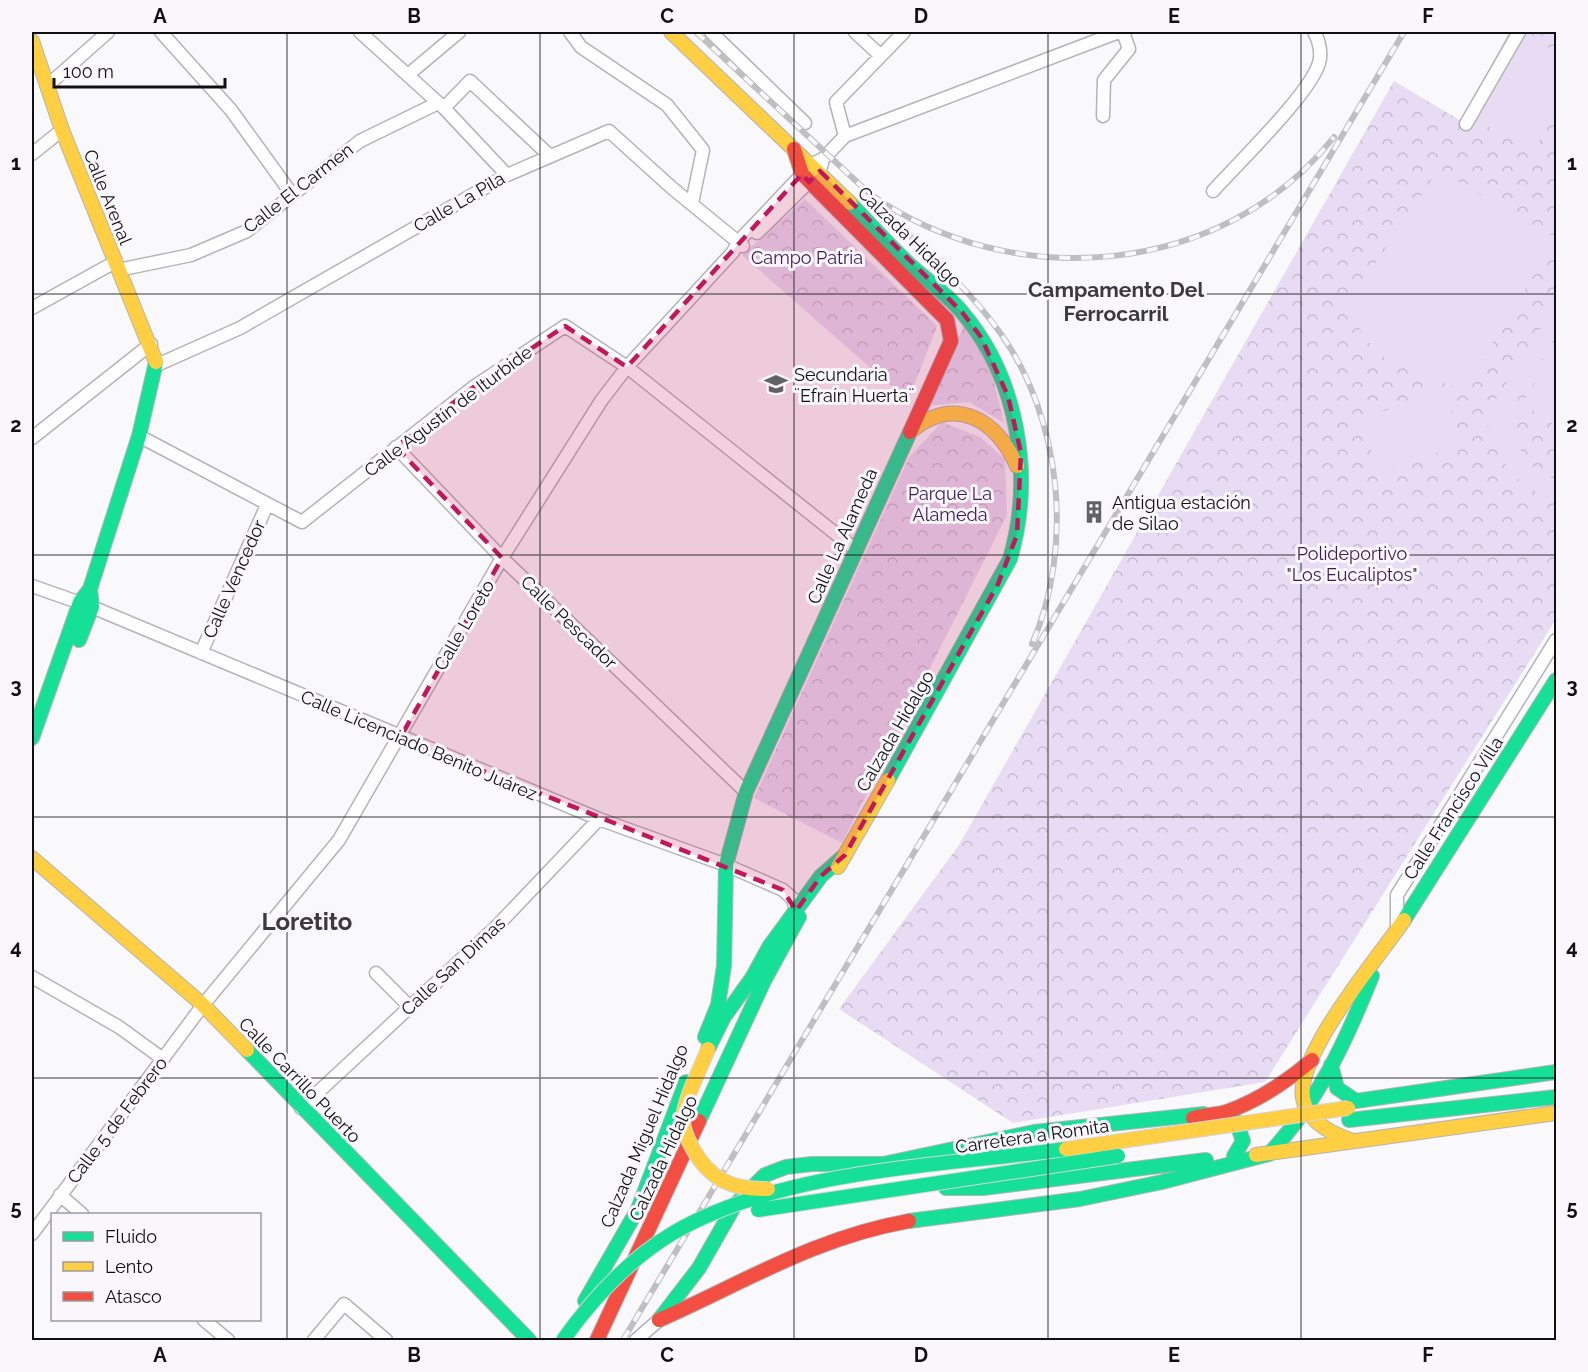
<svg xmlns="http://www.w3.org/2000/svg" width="1588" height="1372" font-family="Raleway,sans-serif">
	<defs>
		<pattern id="park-crowns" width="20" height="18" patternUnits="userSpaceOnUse" patternTransform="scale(1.5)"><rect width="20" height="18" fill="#e7dcf4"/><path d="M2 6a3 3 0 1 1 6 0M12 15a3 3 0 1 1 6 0" fill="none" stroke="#c5bcd0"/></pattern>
	</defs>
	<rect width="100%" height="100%" fill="#f9f8fb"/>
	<path fill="url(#park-crowns)" d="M 1509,32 L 1556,32 L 1556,619 L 1265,1082 L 1013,1123 L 839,1009 L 959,845 L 1394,81 L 1461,121 Z
		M 805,199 L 937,326 L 908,401 L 742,255 Z
		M 964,326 L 990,366 L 1004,423 L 969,402 L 925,406 Z
		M 942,422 L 980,437 L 1005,459 L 1007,515 L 842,843 L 754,798 L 909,457 Z"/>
	<path fill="#e7dcf4" d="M 1526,35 L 1556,52 L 1556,109 L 1533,152 L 1475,119 Z
		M 1438,170 L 1556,238 L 1463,391 L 1386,359 L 1366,340 L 1347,306 Z
		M 1556,303 L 1556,336 L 1518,398 L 1512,425 L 1514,436 L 1528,464 L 1556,480 L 1556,501 C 1535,495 1512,478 1502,458 C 1494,441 1499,433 1482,422 Z
		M 1556,348 L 1556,426 L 1522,404 Z
		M 1444,391 L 1463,444 L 1379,472 L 1360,419 Z"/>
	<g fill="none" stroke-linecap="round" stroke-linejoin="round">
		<g stroke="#b4b3b6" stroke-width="15">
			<path id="street" d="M 161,32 L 231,110 L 291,193
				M 360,32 L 444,108 L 507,175
				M 570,32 L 581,47 L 667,105 L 703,150 L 692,203
				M 711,32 L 805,123
				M 855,32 L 881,56
				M 409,74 L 459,32
				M 47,86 L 108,32
				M 444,108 L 470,81 L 550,156
				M 1103,116 L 1104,80 L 1129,49 L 1123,32
				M 1466,124 L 1519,32
				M 845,136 L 836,102 L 904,32
				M 32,154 L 62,130
				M 1213,191 C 1238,163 1310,94 1319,63 C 1322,53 1319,40 1314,32
				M 757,233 L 820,171 L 823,159 L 845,136 L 1119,32
				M 118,270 L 191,255 L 247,231 L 360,141 L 438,103
				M 32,308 L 115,262
				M 157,365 L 240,328 L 507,175 L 609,131 L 672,188 L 743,246
				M 139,436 L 302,522 L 475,386 L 565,326 L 627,367 L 856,550
				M 32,438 L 151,344
				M 396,447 L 502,558 L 746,792
				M 32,586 L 92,607 L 599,819 L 726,865 L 783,890 L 793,899 L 796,911
				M 201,653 L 267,505
				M 1397,929 L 1397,895 L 1556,640
				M 376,973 L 410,1007
				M 32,977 L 119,1027 L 163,1059
				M 301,1108 L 495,928 L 599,819
				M 60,1195 L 82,1214
				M 32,1234 L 203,1005 L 339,840 L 502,558 L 601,401 L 627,367 L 733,252 L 738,242 L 812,164 L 823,159
				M 204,1320 L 228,1340
				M 314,1340 L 344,1304 L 386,1340
				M 636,1340 L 659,1320"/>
		</g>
		<g stroke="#b4b3b6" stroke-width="16">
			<path id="fast" d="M 850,203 C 869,223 888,244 908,263 C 925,279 947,294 962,312 C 1019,379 1034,477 1010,559 L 888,780
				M 79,640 L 92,607 L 90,589
				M 32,738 L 80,602 L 90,589 L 139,436 L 156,362
				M 1404,920 L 1556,680
				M 705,1037 L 718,1005 L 724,966 L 726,865 L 746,792 L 910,432
				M 708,1049 L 724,1017 L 752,978 L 769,947 L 821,876 L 845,855
				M 247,1050 L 529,1340
				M 1331,1065 L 1337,1088 L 1356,1101 L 1556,1072
				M 1227,1114 L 1236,1121 L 1243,1141 L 1234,1156
				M 1349,1120 L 1556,1097
				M 699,1121 L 764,981 L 799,917
				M 1269,1154 C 1318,1102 1346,1041 1372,976
				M 946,1188 L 983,1188 L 1206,1160
				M 909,1221 L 1080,1199 L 1162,1182 L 1269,1154
				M 585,1301 L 638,1209 L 686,1082
				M 659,1320 L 699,1268 L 735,1205 L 765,1175 L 786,1167 L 812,1164 L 883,1164 L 1034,1132 L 1204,1114"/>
		</g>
		<g stroke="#b4b3b6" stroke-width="16">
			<path id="slow" d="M 671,32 L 850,203
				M 32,41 L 62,130 L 156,362
				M 911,431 C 955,395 996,419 1017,466
				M 32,858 L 203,1005 L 247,1050
				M 838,867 L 888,780
				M 1353,1141 C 1332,1134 1307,1122 1303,1098 C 1295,1055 1379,957 1404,920
				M 1256,1155 L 1556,1113"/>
		</g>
		<g stroke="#b4b3b6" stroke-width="16">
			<path id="jam" d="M 794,149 L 802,174 L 947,320 L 951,341 L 910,432
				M 1193,1118 C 1204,1115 1215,1115 1226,1112 C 1259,1101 1286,1082 1312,1060
				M 659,1320 C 745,1282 814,1238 909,1221
				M 597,1340 L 699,1121"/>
		</g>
		<use href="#street" stroke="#fefefe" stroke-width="12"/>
		<use href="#fast" stroke="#16e098" stroke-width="14"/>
		<use href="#slow" stroke="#ffcf43" stroke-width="14"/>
		<use href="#jam" stroke="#f24e42" stroke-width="14"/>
		<g stroke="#bfbfc0" stroke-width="6">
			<path id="rail" d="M 696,32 L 870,194 C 1012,294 1223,278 1334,137
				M 881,209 C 923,249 968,287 1001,334 C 1062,420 1074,548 1032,644
				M 623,1340 L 1404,32"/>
		</g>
		<use href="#rail" stroke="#f9f7fc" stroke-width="4" stroke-dasharray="11" stroke-linecap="butt"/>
		<g stroke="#d6d6d7" stroke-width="16" stroke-linecap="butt">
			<path id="fast-bridge" d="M 758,1210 L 1118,1156
				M 563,1340 C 593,1298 628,1260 673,1233 C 783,1169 942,1166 1066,1149"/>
		</g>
		<g stroke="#d6d6d7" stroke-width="16" stroke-linecap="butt">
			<path id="slow-bridge" d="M 708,1049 C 700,1071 686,1094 683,1118 C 682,1129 688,1140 693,1149 C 710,1180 733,1190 768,1189
				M 1066,1149 L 1348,1108"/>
		</g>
		<use href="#fast-bridge" stroke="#16e098" stroke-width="14"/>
		<use href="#slow-bridge" stroke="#ffcf43" stroke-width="14"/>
	</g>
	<path fill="#c2185b" fill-opacity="0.2" stroke="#c2185b" stroke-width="4.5" stroke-dasharray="12 8" stroke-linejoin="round" d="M 820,171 L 962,312 L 981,337 L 1008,396 L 1021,453 L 1017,535 L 998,584 L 845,855 L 821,876 L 796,911 L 783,890 L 400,738 L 502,558 L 396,447 L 475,386 L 565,326 L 627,367 L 802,174 L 809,182 Z"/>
	<path fill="none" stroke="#111011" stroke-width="1.5" stroke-opacity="0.55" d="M 287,32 L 287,1340M 540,32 L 540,1340M 794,32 L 794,1340M 1048,32 L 1048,1340M 1301,32 L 1301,1340M 32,294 L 1556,294M 32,555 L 1556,555M 32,817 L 1556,817M 32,1078 L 1556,1078"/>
	<defs>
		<g id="school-bare" transform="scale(1.8)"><path d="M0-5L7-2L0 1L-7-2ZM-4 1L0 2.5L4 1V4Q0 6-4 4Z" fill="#626163" stroke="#f9f7fc" stroke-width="2.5" paint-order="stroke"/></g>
		<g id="building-bare" transform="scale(1.8)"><path d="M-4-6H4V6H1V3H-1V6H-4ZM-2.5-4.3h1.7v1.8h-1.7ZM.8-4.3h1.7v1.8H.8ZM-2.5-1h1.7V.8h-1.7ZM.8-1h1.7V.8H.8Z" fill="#626163" stroke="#f9f7fc" stroke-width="2.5" paint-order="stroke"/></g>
	</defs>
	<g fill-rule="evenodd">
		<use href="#school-bare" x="776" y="384"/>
		<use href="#building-bare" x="1094" y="512"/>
	</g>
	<g text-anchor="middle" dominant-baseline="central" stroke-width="6" stroke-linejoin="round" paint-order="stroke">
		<g font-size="18" fill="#111011" stroke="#f9f7fc">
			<text transform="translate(298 188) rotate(-38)">Calle El Carmen</text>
			<text transform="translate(108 197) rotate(68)">Calle Arenal</text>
			<text transform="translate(459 202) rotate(-30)">Calle La Pila</text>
			<text transform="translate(910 237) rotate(44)">Calzada Hidalgo</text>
			<text transform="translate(448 411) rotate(-37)">Calle Agustín de Iturbide</text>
			<text transform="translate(842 536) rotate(-66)">Calle La Alameda</text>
			<text transform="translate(234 579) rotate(-66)">Calle Vencedor</text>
			<text transform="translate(569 622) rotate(44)">Calle Pescador</text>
			<text transform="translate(464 625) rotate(-60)">Calle Loreto</text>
			<text transform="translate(895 731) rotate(-60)">Calzada Hidalgo</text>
			<text transform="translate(419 745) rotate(23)">Calle Licenciado Benito Juárez</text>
			<text transform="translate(1453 808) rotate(-57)">Calle Francisco Villa</text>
			<text transform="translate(453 966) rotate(-43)">Calle San Dimas</text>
			<text transform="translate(300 1080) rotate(46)">Calle Carrillo Puerto</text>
			<text transform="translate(117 1120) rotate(-53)">Calle 5 de Febrero</text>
			<text transform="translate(644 1136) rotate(-67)">Calzada Miguel Hidalgo</text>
			<text transform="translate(1032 1136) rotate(-8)">Carretera a Romita</text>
			<text transform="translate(663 1158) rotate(-65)">Calzada Hidalgo</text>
		</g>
		<g font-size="18" fill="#3b1957" stroke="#f9f7fc">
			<text x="807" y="257">Campo Patria</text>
			<text x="950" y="493">Parque La<tspan x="950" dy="21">Alameda</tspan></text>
			<text x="1352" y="553">Polideportivo<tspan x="1352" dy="21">"Los Eucaliptos"</tspan></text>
		</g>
		<g font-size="18" fill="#111011" stroke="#f9f7fc" text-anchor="start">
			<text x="794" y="374">Secundaria<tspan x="794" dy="21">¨Efraín Huerta¨</tspan></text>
			<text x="1112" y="502">Antigua estación<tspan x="1112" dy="21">de Silao</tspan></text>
		</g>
		<g font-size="21" font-weight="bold" fill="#3a393c" stroke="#f9f7fc">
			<text x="1116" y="289">Campamento Del<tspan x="1116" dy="24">Ferrocarril</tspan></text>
		</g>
		<g font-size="24" font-weight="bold" fill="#3a393c" stroke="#f9f7fc">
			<text x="307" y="921">Loretito</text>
		</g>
	</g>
	<rect width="1588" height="1372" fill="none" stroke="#f9f7fc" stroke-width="66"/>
	<rect x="51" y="1213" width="210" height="108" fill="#f9f7fc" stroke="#9c9b9e" stroke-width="1.5"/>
	<rect x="63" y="1232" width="30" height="9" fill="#16e098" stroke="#9c9b9e" stroke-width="1.5"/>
	<text x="105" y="1243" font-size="18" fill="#111011">Fluido</text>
	<rect x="63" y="1262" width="30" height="9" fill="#ffcf43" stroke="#9c9b9e" stroke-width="1.5"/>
	<text x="105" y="1273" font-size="18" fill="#111011">Lento</text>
	<rect x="63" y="1292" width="30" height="9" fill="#f24e42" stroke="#9c9b9e" stroke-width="1.5"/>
	<text x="105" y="1303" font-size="18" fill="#111011">Atasco</text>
	<path d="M54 78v9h171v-9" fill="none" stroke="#111011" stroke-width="3"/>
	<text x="63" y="78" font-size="18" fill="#111011" stroke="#f9f7fc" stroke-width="4.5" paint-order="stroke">100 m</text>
	<rect x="33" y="33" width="1522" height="1306" fill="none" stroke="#111011" stroke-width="2"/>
	<g font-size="20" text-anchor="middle" font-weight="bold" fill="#111011">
		<text x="160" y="23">A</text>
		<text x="414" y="23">B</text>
		<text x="667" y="23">C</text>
		<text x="921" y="23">D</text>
		<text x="1174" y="23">E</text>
		<text x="1428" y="23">F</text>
		<text x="16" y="170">1</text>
		<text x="1572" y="170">1</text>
		<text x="16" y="432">2</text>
		<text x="1572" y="432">2</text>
		<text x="16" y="693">3</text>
		<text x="1572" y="693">3</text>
		<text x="16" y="954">4</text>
		<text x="1572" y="954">4</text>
		<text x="16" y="1215">5</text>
		<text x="1572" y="1215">5</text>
		<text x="160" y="1362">A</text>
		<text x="414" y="1362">B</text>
		<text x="667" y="1362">C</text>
		<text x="921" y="1362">D</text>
		<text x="1174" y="1362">E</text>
		<text x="1428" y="1362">F</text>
	</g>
</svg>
